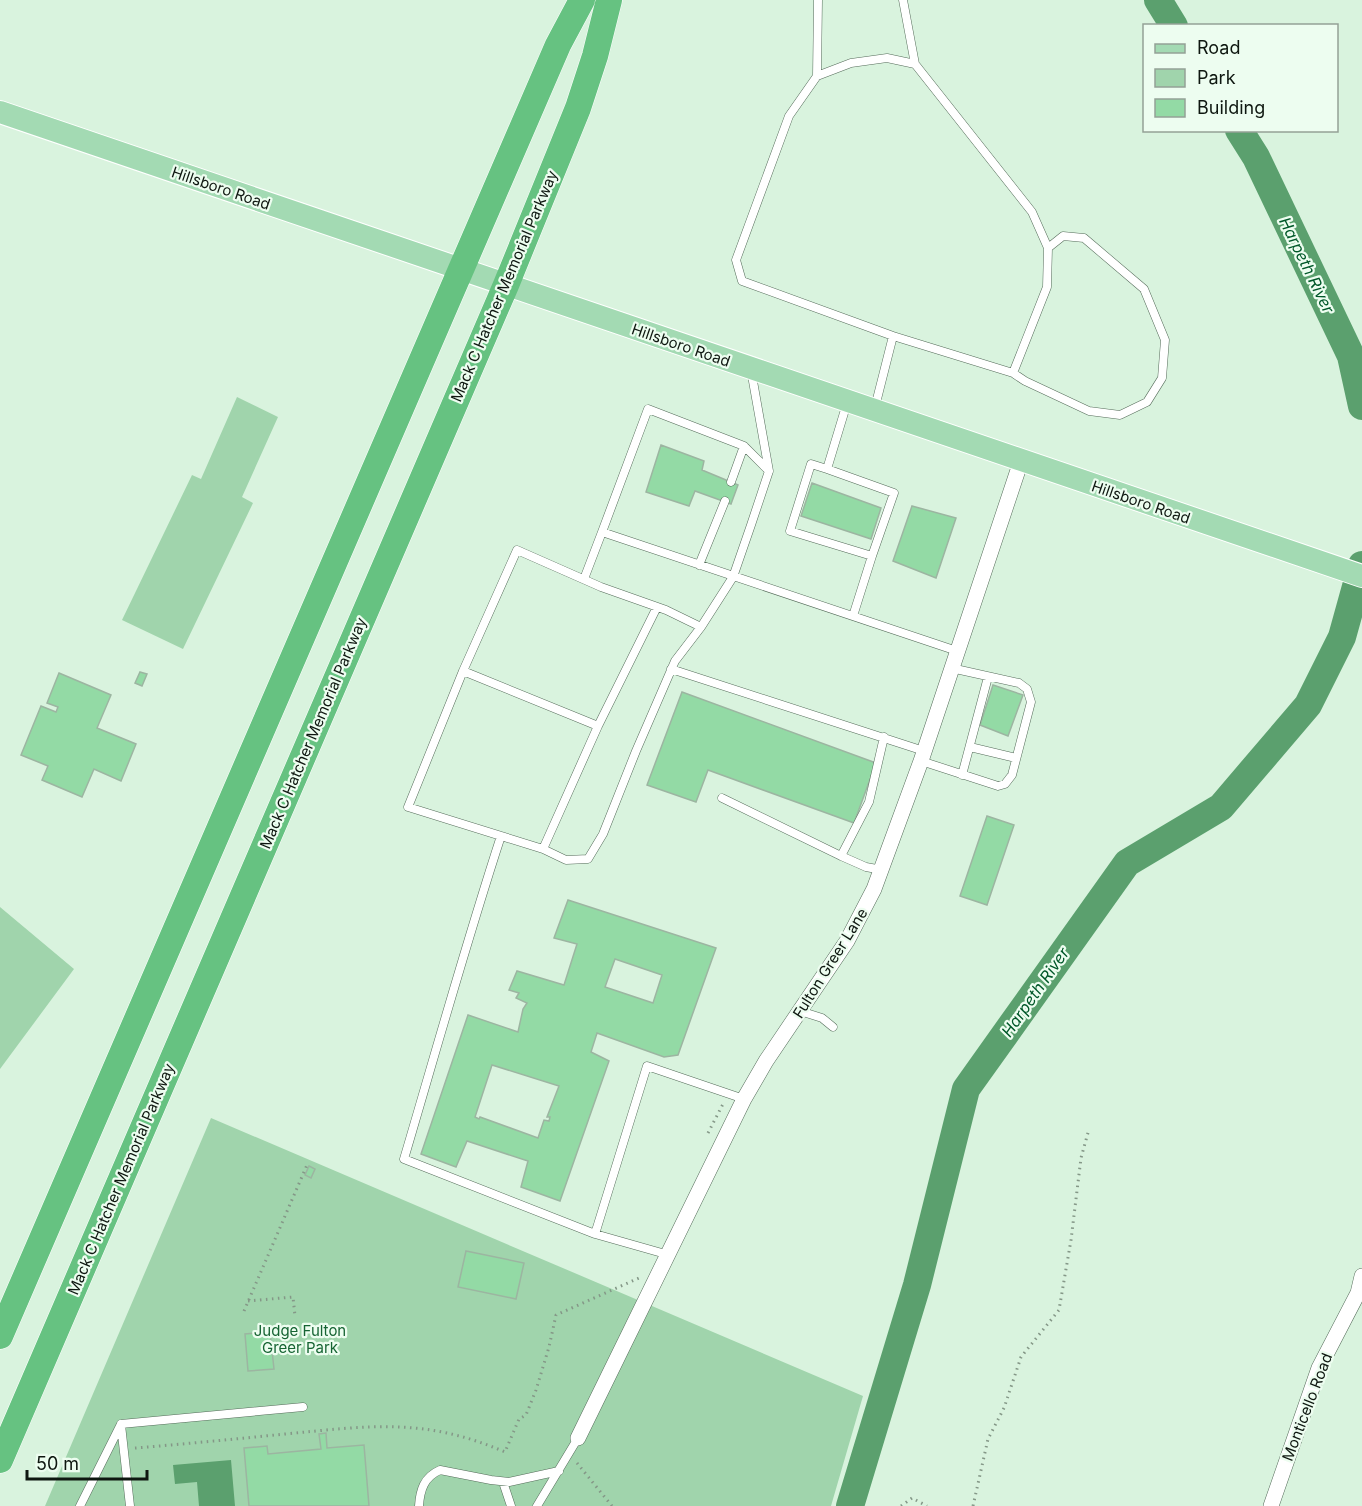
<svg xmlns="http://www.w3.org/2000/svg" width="1362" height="1506" font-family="Inter,sans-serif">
	<rect width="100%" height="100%" fill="#d9f3de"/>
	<path fill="#a0d4ac" d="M 237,397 L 278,417 L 242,497 L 253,503 L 183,649 L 122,620 L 192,475 L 201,479 Z
		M 0,907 L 74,969 L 0,1069 Z
		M 211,1118 L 863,1396 L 831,1506 L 45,1506 Z"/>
	<path fill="#5ba06e" d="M 231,1460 L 235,1506 L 199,1506 L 197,1482 L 175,1484 L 173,1465 Z"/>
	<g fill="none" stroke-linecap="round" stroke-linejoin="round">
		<path stroke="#5ba06e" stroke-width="28" d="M 1158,0 L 1174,26
			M 1239,130 L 1256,157 L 1351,356 L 1362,406
			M 850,1506 L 917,1285 L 966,1089 L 1127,863 L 1221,807 L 1308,705 L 1342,637 L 1362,565"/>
	</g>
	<path fill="#93daa5" stroke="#9cb5a1" stroke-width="1.5" fill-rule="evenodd" d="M 661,445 L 704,461 L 702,470 L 738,485 L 731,504 L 695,491 L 689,506 L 646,492 Z
		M 812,483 L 881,508 L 871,539 L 801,516 Z
		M 912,506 L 956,518 L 936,578 L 893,561 Z
		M 140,672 L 147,674 L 142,686 L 135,683 Z
		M 59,673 L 111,695 L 97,728 L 136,744 L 121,781 L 94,769 L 82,797 L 42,780 L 48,766 L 21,755 L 41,706 L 56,712 L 58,707 L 47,703 Z
		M 993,685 L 1023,695 L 1008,736 L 980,725 Z
		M 682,692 L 876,763 L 854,823 L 708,770 L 696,802 L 647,785 Z
		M 987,816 L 1014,825 L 987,905 L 960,896 Z
		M 568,900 L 716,948 L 678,1055 L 664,1057 L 597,1033 L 591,1052 L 609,1061 L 560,1201 L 521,1187 L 528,1161 L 467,1141 L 456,1167 L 421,1154 L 468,1015 L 518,1032 L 523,1009 L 527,1003 L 516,998 L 519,993 L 509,990 L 517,971 L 564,985 L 577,944 L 554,938 ZM 615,959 L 662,975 L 653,1003 L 605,987 ZM 492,1065 L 559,1086 L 547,1117 L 550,1117 L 549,1121 L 544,1120 L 538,1138 L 480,1117 L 479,1119 L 475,1117 Z
		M 309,1166 L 315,1169 L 311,1178 L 305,1175 Z
		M 466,1251 L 524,1263 L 516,1299 L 458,1287 Z
		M 270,1332 L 274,1369 L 248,1371 L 245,1334 Z
		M 326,1433 L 327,1448 L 364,1445 L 369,1506 L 249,1506 L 244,1448 L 267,1446 L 268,1454 L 321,1449 L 319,1434 Z"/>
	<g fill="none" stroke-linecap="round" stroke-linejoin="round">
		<g stroke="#556c5a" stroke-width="9">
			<path id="lane" d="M 903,0 L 915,64
				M 817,76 L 818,0
				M 1013,373 L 1025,381 L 1089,411 L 1120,415 L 1147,402 L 1162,378 L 1165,340 L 1144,289 L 1084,238 L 1063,236 L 1048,248
				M 847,403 L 827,469 L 811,464 L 790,531 L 872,556 L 853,616
				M 875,407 L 893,336 L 1013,373 L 1047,287 L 1048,248 L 1032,212 L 915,64 L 887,58 L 851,63 L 817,76 L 789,116 L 736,260 L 742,281 L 893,336
				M 827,469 L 894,493 L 872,556
				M 769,471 L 744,446 L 648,409 L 602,532 L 957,651
				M 731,482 L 744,446
				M 699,565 L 725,501
				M 584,579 L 602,532
				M 701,627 L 666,610 L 601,587 L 517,550 L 463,671 L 598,726 L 543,849 L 566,860 L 588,859 L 603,834 L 636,751 L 675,661 L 701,627 L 733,577 L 751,525 L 769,471 L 751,370
				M 671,669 L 924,751
				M 463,671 L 408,807 L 543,849
				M 598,726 L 657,607
				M 970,747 L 1016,758
				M 921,761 L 998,786 L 1005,784 L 1012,775 L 1031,702 L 1027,689 L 1019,683 L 951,668
				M 962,775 L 988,677
				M 722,798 L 841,856 L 866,867 L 882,870
				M 501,836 C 466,943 436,1051 404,1159 L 595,1234 L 669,1255
				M 841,856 L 869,802 L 884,737
				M 800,1011 L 822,1018 L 833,1027
				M 595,1234 L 647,1066 L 744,1099
				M 121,1424 L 303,1407
				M 121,1425 L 130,1506
				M 503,1482 L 511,1506
				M 80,1506 L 121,1424
				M 419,1506 C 420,1490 424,1477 440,1470 L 491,1480 L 509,1482 L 559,1471
				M 537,1506 L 578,1438"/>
		</g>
		<g stroke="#556c5a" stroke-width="16">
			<path id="street" d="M 578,1438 L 744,1099 L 766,1061 L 847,941 L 874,889 L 921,761 L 1021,461
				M 1271,1506 L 1319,1368 L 1358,1293 L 1362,1276"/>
		</g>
		<g stroke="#fff" stroke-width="24">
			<path id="primary" d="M 0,112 L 1362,576"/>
		</g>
		<g stroke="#fff" stroke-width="27">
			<path id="highway" d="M 0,1336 L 558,45 L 582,0
				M 0,1460 L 506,285 L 578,108 L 595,56 L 609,0"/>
		</g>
		<path stroke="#849787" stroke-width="3" stroke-dasharray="1.5 4.5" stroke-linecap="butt" d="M 708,1133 L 723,1104
			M 248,1301 L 293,1297 L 295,1316
			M 244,1311 L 307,1165
			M 135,1448 C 185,1444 235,1439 285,1434 C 369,1426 424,1417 505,1452 L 519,1419 L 526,1415 L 536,1390 L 549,1347 L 556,1315 L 639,1278
			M 577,1463 L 612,1506
			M 901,1506 L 912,1498 L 927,1506
			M 973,1506 L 988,1439 L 1004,1408 L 1021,1357 L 1059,1310 L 1071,1240 L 1081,1158 L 1089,1129"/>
		<use href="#lane" stroke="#fff" stroke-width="8"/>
		<use href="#street" stroke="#fff" stroke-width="15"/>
		<use href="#primary" stroke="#a3dab3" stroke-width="22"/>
		<use href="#highway" stroke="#66c281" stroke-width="26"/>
	</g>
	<g text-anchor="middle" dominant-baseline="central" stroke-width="4.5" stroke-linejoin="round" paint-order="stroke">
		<g font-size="15" fill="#0e1710" stroke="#edfdf0">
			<text transform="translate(221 188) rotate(19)">Hillsboro Road</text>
			<text transform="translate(504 286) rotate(-67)">Mack C Hatcher Memorial Parkway</text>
			<text transform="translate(681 345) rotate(19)">Hillsboro Road</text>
			<text transform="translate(1141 502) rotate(19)">Hillsboro Road</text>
			<text transform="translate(313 733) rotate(-67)">Mack C Hatcher Memorial Parkway</text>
			<text transform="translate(830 963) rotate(-58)">Fulton Greer Lane</text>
			<text transform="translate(121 1179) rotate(-67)">Mack C Hatcher Memorial Parkway</text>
			<text transform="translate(1307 1407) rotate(-69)">Monticello Road</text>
		</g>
		<g font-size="15" fill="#166433" stroke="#edfdf0">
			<text x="300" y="1330">Judge Fulton<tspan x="300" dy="17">Greer Park</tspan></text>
		</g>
		<g font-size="16" font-style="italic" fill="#015829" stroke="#edfdf0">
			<text transform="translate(1307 265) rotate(64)">Harpeth River</text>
			<text transform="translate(1035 992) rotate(-55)">Harpeth River</text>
		</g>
	</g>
	<rect x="1143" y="24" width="195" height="108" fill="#edfdf0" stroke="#94a196" stroke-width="1.5"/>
	<rect x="1155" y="44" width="30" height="9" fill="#a3dab3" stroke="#94a196" stroke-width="1.5"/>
	<text x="1197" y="54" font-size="18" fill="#0e1710">Road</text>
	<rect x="1155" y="69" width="30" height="18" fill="#a0d4ac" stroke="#94a196" stroke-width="1.5"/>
	<text x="1197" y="84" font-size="18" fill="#0e1710">Park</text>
	<rect x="1155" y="99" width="30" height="18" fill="#93daa5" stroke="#94a196" stroke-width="1.5"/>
	<text x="1197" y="114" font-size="18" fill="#0e1710">Building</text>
	<path d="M27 1470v9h120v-9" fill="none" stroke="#0e1710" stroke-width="3"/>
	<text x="36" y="1470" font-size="18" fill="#0e1710" stroke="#edfdf0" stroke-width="4.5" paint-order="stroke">50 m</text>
</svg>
